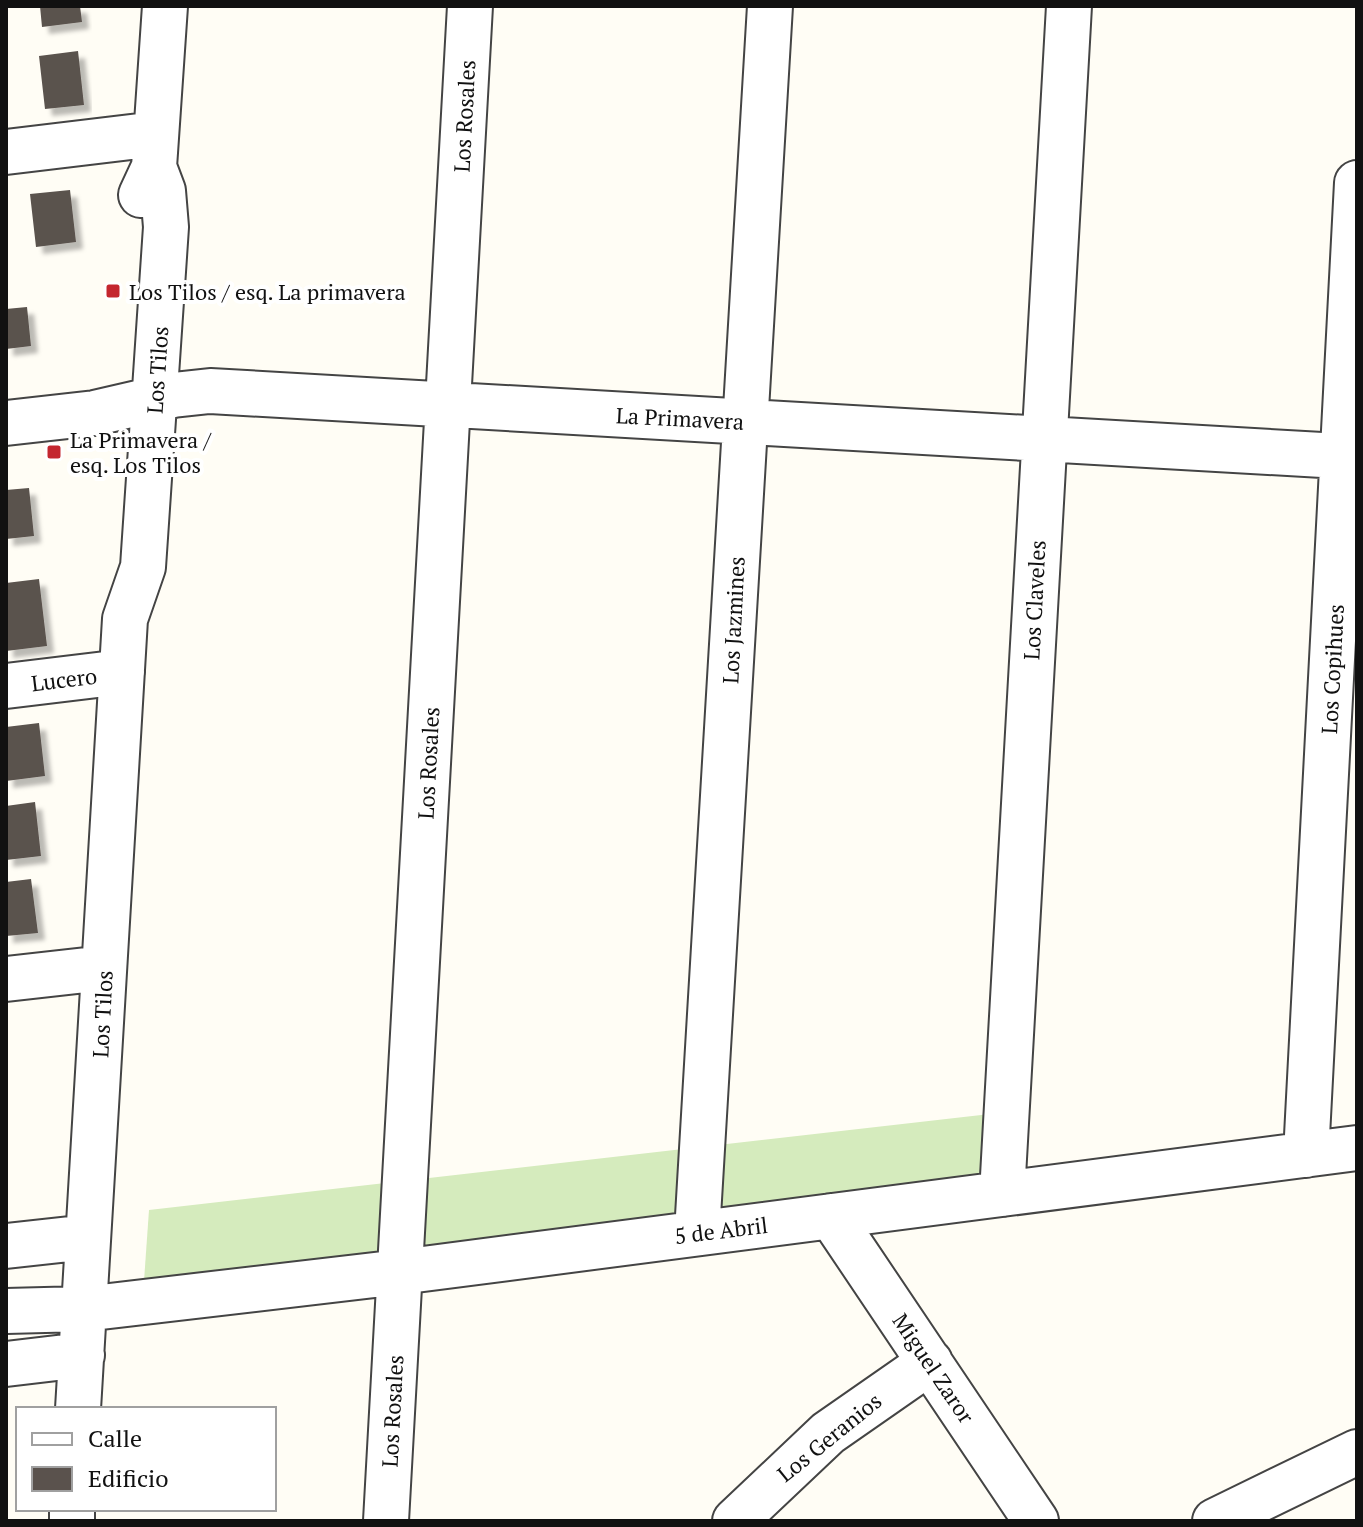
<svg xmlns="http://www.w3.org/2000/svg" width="1363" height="1527" font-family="'PT Serif',serif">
	<defs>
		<filter id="shadow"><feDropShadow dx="7" dy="7" stdDeviation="2" flood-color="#0004"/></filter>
	</defs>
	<rect width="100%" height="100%" fill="#fffdf5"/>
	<path fill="#d5ebbd" d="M 990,1114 L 991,1181 L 144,1281 L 149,1210 Z"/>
	<path fill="#5a524d" filter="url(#shadow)" d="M 40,6 L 80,6 L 82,22 L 42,27 Z
		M 78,51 L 84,105 L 45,109 L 39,56 Z
		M 70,190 L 76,242 L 36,247 L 30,194 Z
		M 27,307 L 31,346 L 6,349 L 6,309 Z
		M 29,488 L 34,536 L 6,539 L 6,490 Z
		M 39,579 L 47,646 L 6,651 L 6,583 Z
		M 39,723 L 45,776 L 6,781 L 6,727 Z
		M 35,802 L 41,856 L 6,860 L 6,806 Z
		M 31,879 L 38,933 L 6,936 L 6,882 Z"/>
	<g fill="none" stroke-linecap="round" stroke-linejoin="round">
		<g stroke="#444" stroke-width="48">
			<path id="minor" d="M 6,152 L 156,134
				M 141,195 L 154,167 L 165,6
				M 6,423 L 95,413 L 173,395 L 210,391 L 1357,457
				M 6,686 L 122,672
				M 6,979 L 104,968
				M 1306,1155 L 1357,183
				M 1002,1194 L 1069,6
				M 831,1216 L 1036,1521
				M 697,1233 L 770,6
				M 6,1246 L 88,1237
				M 6,1311 L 84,1309 L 400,1272 L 1357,1148
				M 6,1364 L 82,1355
				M 78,1409 L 125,619 L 143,567 L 166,227 L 163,191 L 154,167
				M 72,1521 L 72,1509
				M 386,1521 L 470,6
				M 735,1521 L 828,1433 L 930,1362
				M 1215,1521 L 1357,1452"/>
		</g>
		<use href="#minor" stroke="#fff" stroke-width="44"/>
	</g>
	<g fill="#c4262e" stroke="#fff" stroke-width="3">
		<rect x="105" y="283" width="16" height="16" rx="4"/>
		<rect x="46" y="444" width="16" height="16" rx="4"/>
	</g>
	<g text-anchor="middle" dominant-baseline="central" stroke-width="8" stroke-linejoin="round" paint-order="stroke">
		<g font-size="22" fill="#111" stroke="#fff">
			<text transform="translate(464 116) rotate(-87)">Los Rosales</text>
			<text transform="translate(157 370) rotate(-86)">Los Tilos</text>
			<text transform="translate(680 418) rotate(3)">La Primavera</text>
			<text transform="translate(1034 600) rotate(-87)">Los Claveles</text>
			<text transform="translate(733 620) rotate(-87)">Los Jazmines</text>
			<text transform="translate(1332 669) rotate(-87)">Los Copihues</text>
			<text transform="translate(64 679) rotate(-7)">Lucero</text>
			<text transform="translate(428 763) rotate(-87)">Los Rosales</text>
			<text transform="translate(102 1014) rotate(-87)">Los Tilos</text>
			<text transform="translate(721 1230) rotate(-7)">5 de Abril</text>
			<text transform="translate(934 1368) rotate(56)">Miguel Zaror</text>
			<text transform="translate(392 1411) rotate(-87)">Los Rosales</text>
			<text transform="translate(829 1437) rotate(-39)">Los Geranios</text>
		</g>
		<g font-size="22" fill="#111" stroke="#fff" text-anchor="start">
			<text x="129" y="291">Los Tilos / esq. La primavera</text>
			<text x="70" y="439">La Primavera /<tspan x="70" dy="25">esq. Los Tilos</tspan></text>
		</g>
	</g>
	<rect width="1363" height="1527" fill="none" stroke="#111111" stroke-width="16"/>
	<rect x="16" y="1407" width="260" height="104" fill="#ffffff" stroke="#a0a0a0" stroke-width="2"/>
	<rect x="32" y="1433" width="40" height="12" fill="#ffffff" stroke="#a0a0a0" stroke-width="2"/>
	<text x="88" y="1447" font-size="24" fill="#111111">Calle</text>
	<rect x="32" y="1467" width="40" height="24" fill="#5a524d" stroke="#a0a0a0" stroke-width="2"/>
	<text x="88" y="1487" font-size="24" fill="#111111">Edificio</text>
</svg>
